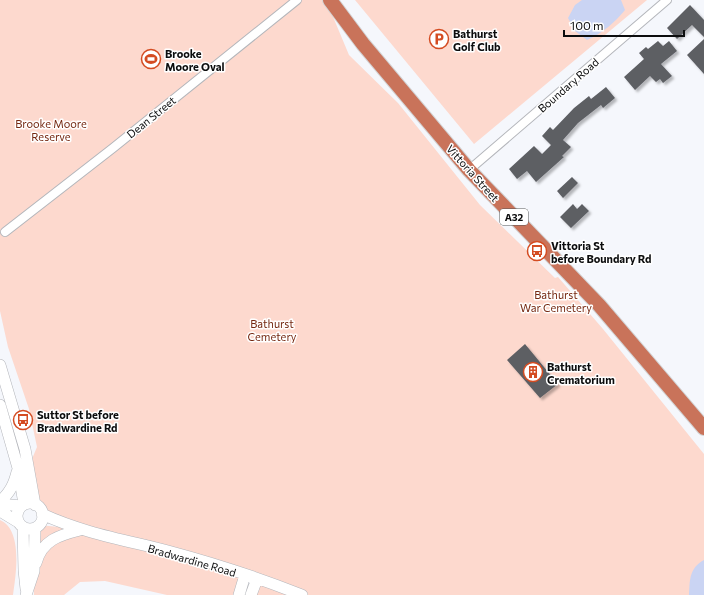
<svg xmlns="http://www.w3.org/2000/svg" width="704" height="595" font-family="Commissioner,sans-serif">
	<defs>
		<filter id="shadow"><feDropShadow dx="2.5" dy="2.5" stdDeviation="1" flood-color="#0004"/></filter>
	</defs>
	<rect width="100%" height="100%" fill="#f5f7fc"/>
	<path fill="#fdd9ce" d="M 0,0 L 326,0 L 349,55 L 398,103 L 480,205 L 555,278 L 558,277 L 603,329 L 704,454 L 704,595 L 251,595 L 257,579 L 246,575 L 239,595 L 167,595 L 105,581 L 80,582 L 64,595 L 34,595 L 34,571 L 39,525 L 78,529 L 41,510 L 38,507 L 29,466 L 37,447 L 29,409 L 8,347 L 0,311 Z
		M 355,0 L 647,0 L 474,144 Z
		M 0,520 C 23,530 16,574 13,595 L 0,595 Z"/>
	<path fill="#cad4f3" d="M 582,0 L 621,0 L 625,10 C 614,23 603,33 587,40 L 575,31 L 568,18 L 575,5 Z
		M 704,560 L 704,595 L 689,595 C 690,580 689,568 704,560 Z"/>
	<path fill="#5d5f64" filter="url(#shadow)" d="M 690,5 L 704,20 L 704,37 L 692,25 L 677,39 L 667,28 Z
		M 704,39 L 704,74 L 687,55 Z
		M 658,41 L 663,46 L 669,41 L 677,51 L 661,64 L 672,76 L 663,83 L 660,79 L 656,82 L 650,76 L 635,90 L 624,77 L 644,59 L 639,53 L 646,47 L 648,49 Z
		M 606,87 L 615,98 L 603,108 L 601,105 L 578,123 L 563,140 L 571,147 L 562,156 L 564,157 L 536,182 L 527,171 L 517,179 L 509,169 L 534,146 L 542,154 L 551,145 L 542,136 L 550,127 L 553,130 L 574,108 L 589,96 L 591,99 Z
		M 572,177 L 578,183 L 563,198 L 557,191 Z
		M 573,204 L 577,209 L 582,204 L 589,211 L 571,228 L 560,217 Z
		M 525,344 L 558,384 L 540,398 L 507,360 Z"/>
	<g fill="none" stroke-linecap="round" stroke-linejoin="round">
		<g stroke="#b4b6bb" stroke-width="10">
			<path id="street" d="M 469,170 L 667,0
				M 5,232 L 113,148 L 297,0"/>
		</g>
		<g stroke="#b4b6bb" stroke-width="12">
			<path id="secondary" d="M 0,365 L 25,449 L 35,505
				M 0,405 L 18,468 L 24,504
				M 0,501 C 10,493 14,484 17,472
				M17 516a13 13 0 1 1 26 0a13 13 0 1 1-26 0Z
				M 0,504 L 21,506
				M 0,511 L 18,522
				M 42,514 C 83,533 125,540 168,551 C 213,563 259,578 302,595
				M 23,527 L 24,570 L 26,589
				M 36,563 C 42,540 60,535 80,530
				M 26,595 L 34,571 L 35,528
				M 239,595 L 245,575
				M 251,595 L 257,579"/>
		</g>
		<g stroke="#d3d3d4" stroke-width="16">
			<path id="highway" d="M 330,0 L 363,44 L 469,170 L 599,305 L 704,428"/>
		</g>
		<use href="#street" stroke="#fff" stroke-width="8"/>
		<use href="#secondary" stroke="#fff" stroke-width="11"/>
		<use href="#highway" stroke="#c9735a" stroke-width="14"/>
	</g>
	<defs>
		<g id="parking-ring" transform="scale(1)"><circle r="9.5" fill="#fff" stroke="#d44c22" stroke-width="1.5"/><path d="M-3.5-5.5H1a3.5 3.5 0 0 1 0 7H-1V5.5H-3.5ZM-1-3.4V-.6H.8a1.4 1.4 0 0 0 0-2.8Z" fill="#d44c22"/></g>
		<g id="stadium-ring" transform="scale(1)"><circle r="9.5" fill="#fff" stroke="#d44c22" stroke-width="1.5"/><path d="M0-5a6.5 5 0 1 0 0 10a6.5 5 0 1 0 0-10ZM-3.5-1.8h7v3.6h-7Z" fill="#d44c22"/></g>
		<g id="bus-ring" transform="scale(1)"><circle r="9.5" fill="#fff" stroke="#d44c22" stroke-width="1.5"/><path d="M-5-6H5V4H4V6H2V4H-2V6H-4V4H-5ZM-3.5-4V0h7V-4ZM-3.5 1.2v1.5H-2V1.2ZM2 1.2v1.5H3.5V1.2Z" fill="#d44c22"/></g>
		<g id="building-ring" transform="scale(1)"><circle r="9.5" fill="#fff" stroke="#d44c22" stroke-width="1.5"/><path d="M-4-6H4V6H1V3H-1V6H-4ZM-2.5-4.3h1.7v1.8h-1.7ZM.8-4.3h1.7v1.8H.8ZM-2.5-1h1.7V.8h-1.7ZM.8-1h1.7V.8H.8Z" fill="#d44c22"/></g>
	</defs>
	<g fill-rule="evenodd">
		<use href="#parking-ring" x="439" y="39"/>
		<use href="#stadium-ring" x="151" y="59"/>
		<use href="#bus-ring" x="537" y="251"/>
		<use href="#building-ring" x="533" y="372"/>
		<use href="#bus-ring" x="23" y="420"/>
	</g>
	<g text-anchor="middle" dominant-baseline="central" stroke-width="3" stroke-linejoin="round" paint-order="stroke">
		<rect fill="#fff" stroke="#555656" stroke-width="1" x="500" y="209" width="28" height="16" rx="3"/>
		<g font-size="10" font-weight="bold" fill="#0c0d0e">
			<text x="514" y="217">A32</text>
		</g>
		<g font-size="11" font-weight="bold" fill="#0c0d0e" stroke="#fff" text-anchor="start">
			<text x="453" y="33">Bathurst<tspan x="453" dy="13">Golf Club</tspan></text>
			<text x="165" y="53">Brooke<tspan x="165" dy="13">Moore Oval</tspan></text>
			<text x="551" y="245">Vittoria St<tspan x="551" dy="13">before Boundary Rd</tspan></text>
			<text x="547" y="366">Bathurst<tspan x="547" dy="13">Crematorium</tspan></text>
			<text x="37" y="414">Suttor St before<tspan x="37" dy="13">Bradwardine Rd</tspan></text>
		</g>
		<g font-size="11" fill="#0c0d0e" stroke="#fff">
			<text transform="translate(568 85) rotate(-41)">Boundary Road</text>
			<text transform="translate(151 117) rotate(-39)">Dean Street</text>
			<text transform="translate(473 173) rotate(48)">Vittoria Street</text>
			<text transform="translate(192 560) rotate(16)">Bradwardine Road</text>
		</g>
		<g font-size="11" fill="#752811" stroke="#fff">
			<text x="51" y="123">Brooke Moore<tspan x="51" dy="13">Reserve</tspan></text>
			<text x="556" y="294">Bathurst<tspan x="556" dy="13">War Cemetery</tspan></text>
			<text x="272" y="323">Bathurst<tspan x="272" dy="13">Cemetery</tspan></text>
		</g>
	</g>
	<path d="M564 30v6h120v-6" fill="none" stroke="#0c0d0e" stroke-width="2"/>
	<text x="570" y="30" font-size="12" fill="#0c0d0e" stroke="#ffffff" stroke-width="3" paint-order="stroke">100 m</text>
</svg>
